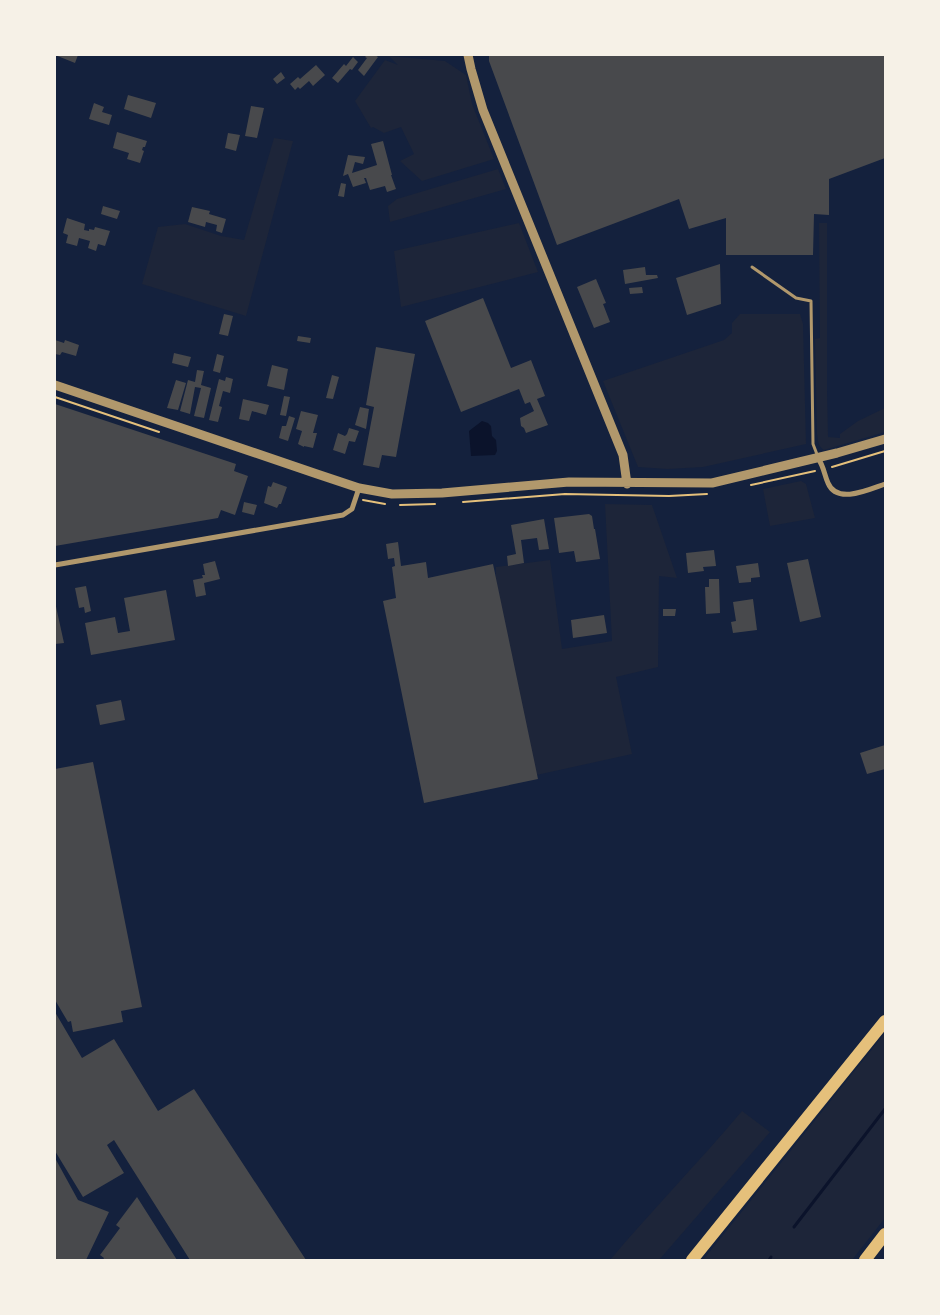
<svg xmlns="http://www.w3.org/2000/svg" width="940" height="1315" font-family="'Source Sans 3',sans-serif">
	<rect width="100%" height="100%" fill="#14213d"/>
	<path fill="#1d2539" d="M 389,56 L 445,61 L 466,75 L 472,104 L 494,159 L 422,181 L 400,161 L 414,154 L 401,127 L 384,133 L 373,127 L 371,128 L 355,101 L 385,60 L 398,65 Z
		M 274,138 L 293,141 L 246,316 L 142,284 L 158,227 L 185,224 L 221,236 L 244,240 Z
		M 498,169 L 506,189 L 390,222 L 388,206 L 397,199 Z
		M 519,223 L 538,272 L 401,307 L 394,251 Z
		M 819,223 L 827,223 L 827,391 L 828,437 L 840,438 L 840,434 L 858,421 L 885,408 L 885,432 L 824,450 C 818,446 818,441 817,434 L 815,339 L 820,338 Z
		M 740,314 L 800,314 L 803,324 L 806,444 L 703,467 L 668,469 L 638,467 L 603,381 L 724,340 L 732,333 L 732,323 Z
		M 801,481 L 806,484 L 815,518 L 770,526 L 763,489 Z
		M 605,504 L 652,505 L 677,578 L 659,576 L 658,667 L 616,677 L 632,754 L 532,776 L 496,579 L 496,567 L 550,560 L 562,649 L 612,641 Z
		M 885,1033 L 885,1218 L 852,1260 L 703,1260 Z
		M 742,1111 L 770,1132 L 659,1260 L 610,1260 C 653,1209 699,1162 742,1111 Z"/>
	<path fill="#0b132b" d="M 482,421 L 488,423 L 491,426 L 492,436 L 496,440 L 497,451 L 495,455 L 471,456 L 469,431 Z"/>
	<g fill="none" stroke-linecap="round" stroke-linejoin="round">
		<path stroke="#0b132b" stroke-width="3" d="M 794,1227 L 885,1109
			M 769,1260 L 771,1257"/>
	</g>
	<path fill="#48494c" d="M 55,55 L 78,55 L 75,63 Z
		M 367,55 L 375,55 L 378,57 L 364,76 L 358,70 L 367,58 L 365,57 Z
		M 489,55 L 885,55 L 885,158 L 829,179 L 829,215 L 814,214 L 813,255 L 726,255 L 726,218 L 689,229 L 679,199 L 557,245 L 489,61 Z
		M 353,57 L 358,62 L 352,70 L 350,69 L 338,83 L 332,78 L 344,64 L 346,66 Z
		M 316,65 L 325,75 L 313,86 L 309,81 L 300,89 L 298,87 L 295,90 L 290,84 L 298,77 L 300,79 Z
		M 281,72 L 285,78 L 277,84 L 273,79 Z
		M 128,95 L 156,103 L 151,118 L 124,109 Z
		M 94,103 L 104,107 L 102,112 L 112,115 L 109,125 L 89,119 Z
		M 251,106 L 264,108 L 257,138 L 245,136 Z
		M 117,132 L 147,141 L 145,147 L 143,147 L 142,150 L 144,151 L 140,163 L 127,159 L 129,153 L 113,148 Z
		M 228,133 L 240,135 L 236,151 L 225,148 Z
		M 383,141 L 392,175 L 391,175 L 396,189 L 387,192 L 385,186 L 370,190 L 366,178 L 364,178 L 366,183 L 353,187 L 348,174 L 343,176 L 348,155 L 365,157 L 363,164 L 355,162 L 352,173 L 377,165 L 371,144 Z
		M 341,183 L 346,184 L 344,197 L 338,196 Z
		M 103,206 L 120,211 L 117,219 L 101,214 Z
		M 192,207 L 210,211 L 209,214 L 226,219 L 222,233 L 216,231 L 217,225 L 206,222 L 205,227 L 188,222 Z
		M 67,218 L 85,224 L 84,230 L 89,231 L 89,229 L 94,230 L 95,227 L 110,231 L 105,246 L 98,244 L 96,251 L 88,248 L 90,241 L 79,238 L 77,246 L 66,243 L 68,235 L 63,233 Z
		M 720,264 L 721,304 L 687,315 L 676,278 Z
		M 645,267 L 646,275 L 657,275 L 658,278 L 625,284 L 623,270 Z
		M 596,279 L 606,303 L 603,304 L 610,322 L 594,328 L 577,287 Z
		M 642,287 L 643,293 L 630,294 L 629,288 Z
		M 483,298 L 511,368 L 531,360 L 545,396 L 537,399 L 548,425 L 526,433 L 524,428 L 521,426 L 520,418 L 534,411 L 530,402 L 525,404 L 519,389 L 461,412 L 425,321 Z
		M 224,314 L 233,316 L 228,336 L 219,334 Z
		M 298,336 L 311,338 L 310,343 L 297,341 Z
		M 55,340 L 64,343 L 65,340 L 79,345 L 76,356 L 62,352 L 60,355 L 55,354 Z
		M 376,347 L 415,354 L 396,457 L 382,455 L 379,468 L 363,465 L 374,407 L 366,405 Z
		M 174,353 L 191,357 L 188,367 L 172,363 Z
		M 217,354 L 224,356 L 220,373 L 213,371 Z
		M 272,365 L 288,369 L 284,390 L 267,386 Z
		M 197,370 L 204,371 L 201,385 L 211,388 L 204,418 L 194,416 L 201,388 L 195,387 L 190,414 L 180,411 L 188,380 L 195,382 Z
		M 332,375 L 339,377 L 333,399 L 326,398 Z
		M 226,377 L 233,379 L 230,393 L 223,391 L 219,406 L 222,407 L 218,422 L 209,420 L 219,379 L 225,381 Z
		M 176,380 L 186,383 L 178,410 L 167,408 Z
		M 284,396 L 290,397 L 286,416 L 280,415 Z
		M 243,399 L 269,405 L 266,415 L 252,411 L 249,421 L 239,419 Z
		M 55,404 L 236,464 L 234,471 L 248,476 L 235,515 L 221,510 L 218,518 L 55,546 Z
		M 360,407 L 369,409 L 366,429 L 355,425 Z
		M 301,411 L 318,415 L 313,433 L 317,433 L 313,448 L 304,446 L 304,447 L 298,444 L 302,431 L 296,429 Z
		M 289,416 L 295,418 L 288,441 L 279,438 L 282,426 L 286,426 Z
		M 349,428 L 359,431 L 355,442 L 349,441 L 345,454 L 333,450 L 338,433 L 345,436 L 347,434 Z
		M 273,482 L 287,487 L 281,504 L 279,504 L 277,508 L 264,503 L 268,486 L 271,487 Z
		M 244,502 L 257,505 L 254,515 L 242,512 Z
		M 589,514 L 592,516 L 594,529 L 595,529 L 600,559 L 576,562 L 574,551 L 559,553 L 554,518 Z
		M 544,519 L 549,549 L 539,550 L 537,538 L 521,540 L 524,563 L 508,566 L 507,556 L 516,554 L 511,525 Z
		M 398,542 L 401,566 L 426,562 L 428,578 L 493,564 L 538,779 L 424,803 L 383,601 L 396,598 L 392,567 L 395,566 L 394,558 L 388,559 L 386,544 Z
		M 714,550 L 716,566 L 703,567 L 704,571 L 688,573 L 686,553 Z
		M 808,559 L 821,617 L 800,622 L 787,563 Z
		M 215,561 L 220,579 L 204,583 L 206,595 L 196,597 L 193,580 L 203,578 L 202,575 L 205,575 L 203,564 Z
		M 758,563 L 760,577 L 751,578 L 751,582 L 739,583 L 736,566 Z
		M 709,579 L 719,579 L 720,613 L 706,614 L 705,587 L 709,587 Z
		M 86,586 L 91,611 L 85,613 L 84,607 L 79,608 L 75,588 Z
		M 166,590 L 175,640 L 91,655 L 85,623 L 115,617 L 118,633 L 130,631 L 124,598 Z
		M 753,599 L 757,630 L 733,633 L 731,622 L 736,621 L 733,602 Z
		M 55,602 L 64,643 L 55,644 Z
		M 663,609 L 676,609 L 675,616 L 663,616 Z
		M 604,615 L 607,633 L 573,638 L 571,620 Z
		M 121,700 L 125,720 L 100,725 L 96,705 Z
		M 885,745 L 885,769 L 867,774 L 860,753 Z
		M 93,762 L 142,1007 L 121,1011 L 123,1022 L 73,1032 L 71,1021 L 68,1022 L 55,1000 L 55,769 Z
		M 55,1012 L 82,1058 L 114,1039 L 158,1111 L 194,1089 L 306,1260 L 190,1260 L 114,1140 L 107,1145 L 124,1173 L 83,1197 L 55,1151 Z
		M 55,1158 L 78,1200 L 109,1212 L 86,1260 L 55,1260 Z
		M 137,1197 L 177,1260 L 103,1260 L 104,1258 L 100,1255 L 120,1228 L 116,1225 Z"/>
	<g fill="none" stroke-linecap="round" stroke-linejoin="round">
		<path stroke="#e5c07b" stroke-width="2" d="M 55,397 L 159,432
			M 832,467 L 885,451
			M 751,485 L 815,471
			M 363,500 L 385,504
			M 463,502 L 565,494 L 669,496 L 707,494
			M 400,505 L 435,504"/>
		<path stroke="#b1986c" stroke-width="3" d="M 752,267 L 796,298 L 811,301 L 813,444 L 818,457"/>
		<path stroke="#b1986c" stroke-width="5" d="M 818,458 C 824,467 824,474 828,483 C 837,505 870,489 885,484
			M 55,565 L 343,515 L 352,509 L 359,488"/>
		<path stroke="#b1986c" stroke-width="9" d="M 468,55 L 471,69 L 483,110 L 623,455 L 627,484
			M 55,385 L 317,474 L 359,488 L 392,494 L 442,493 L 569,482 L 712,483 L 837,453 L 885,439"/>
		<path stroke="#e5c07b" stroke-width="12" d="M 692,1260 L 885,1021
			M 865,1260 L 885,1234"/>
	</g>
	<rect width="940" height="1315" fill="none" stroke="#f6f1e7" stroke-width="112"/>
</svg>
